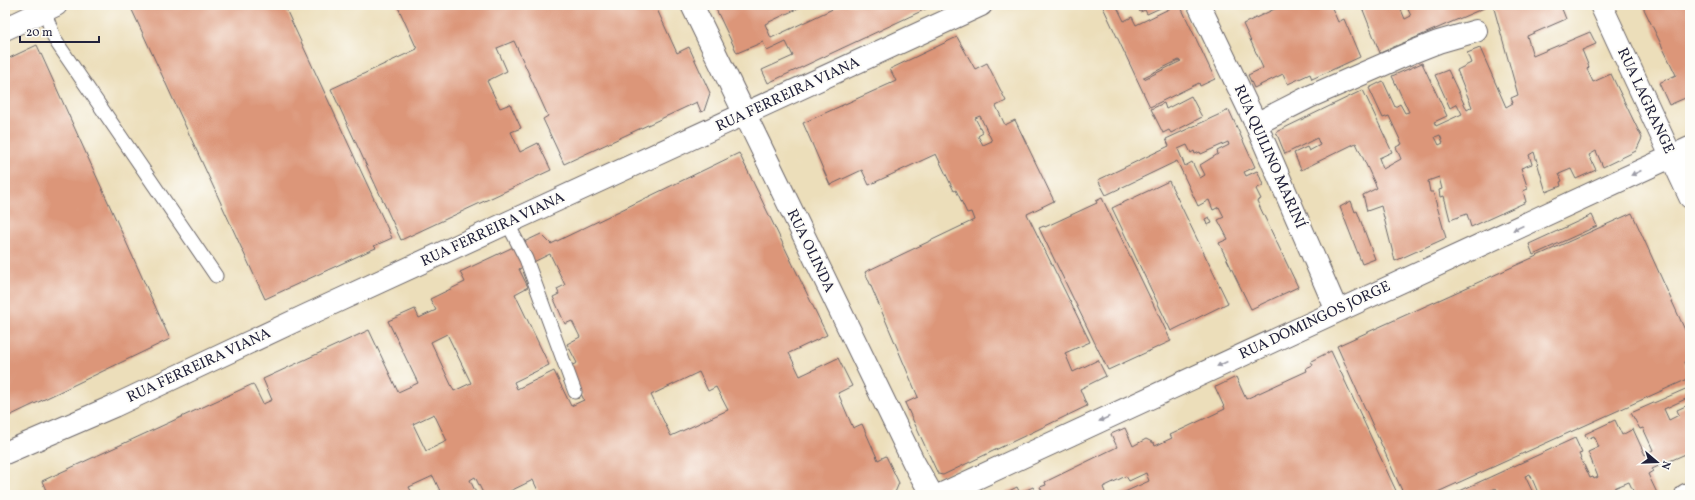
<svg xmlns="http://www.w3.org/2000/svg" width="1695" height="500" font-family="Vollkorn,serif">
	<rect width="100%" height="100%" fill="#fdfcf7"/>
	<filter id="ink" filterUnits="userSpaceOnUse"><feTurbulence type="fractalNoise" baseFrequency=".025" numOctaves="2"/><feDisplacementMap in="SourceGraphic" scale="8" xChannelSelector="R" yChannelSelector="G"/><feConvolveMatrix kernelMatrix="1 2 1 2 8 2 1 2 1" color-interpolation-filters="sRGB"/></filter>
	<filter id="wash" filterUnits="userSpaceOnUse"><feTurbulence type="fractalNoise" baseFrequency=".012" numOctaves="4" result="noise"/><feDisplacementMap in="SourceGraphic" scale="16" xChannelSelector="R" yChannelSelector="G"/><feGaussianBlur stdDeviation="0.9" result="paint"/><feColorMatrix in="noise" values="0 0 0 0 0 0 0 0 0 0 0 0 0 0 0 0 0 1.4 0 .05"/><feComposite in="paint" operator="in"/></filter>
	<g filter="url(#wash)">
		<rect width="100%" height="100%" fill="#ecdeba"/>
		<g id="blocks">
			<path fill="#dc9679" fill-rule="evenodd" d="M 143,5 L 284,5 L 392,238 L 374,246 L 376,248 L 371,250 L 265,299 L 132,10 Z
				M 397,5 L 655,5 L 677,53 L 689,47 L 710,93 L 704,111 L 701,112 L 697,102 L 564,164 L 543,119 L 548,116 L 514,41 L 497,48 L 507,71 L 487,81 L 500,108 L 510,104 L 521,128 L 511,132 L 520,152 L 538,143 L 551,170 L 401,240 L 331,89 L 417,49 Z
				M 714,5 L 805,5 L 765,24 L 771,38 L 841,5 L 929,5 L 930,7 L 768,83 L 762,70 L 793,56 L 786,42 L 767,51 L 763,42 L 737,53 Z
				M 1102,5 L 1116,5 L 1124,21 L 1132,17 L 1136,25 L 1177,5 L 1180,5 L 1215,79 L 1200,86 L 1199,83 L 1150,107 ZM 1179,60 L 1181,61 L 1144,79 L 1144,77 Z
				M 1137,5 L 1167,5 L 1147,14 L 1145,10 L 1140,12 Z
				M 1283,5 L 1337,5 L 1332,8 L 1338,22 L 1344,19 L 1360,57 L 1312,79 L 1310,74 L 1288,84 L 1283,74 L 1254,88 L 1248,75 L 1263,68 L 1243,24 Z
				M 1361,5 L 1399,5 L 1405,19 L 1411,16 L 1406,5 L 1491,5 L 1380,53 Z
				M 1493,5 L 1571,5 L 1562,9 L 1566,19 L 1527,36 L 1533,56 L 1590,32 L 1596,44 L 1582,50 L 1589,67 L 1587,69 L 1593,82 L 1611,74 L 1642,138 L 1636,151 L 1603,167 L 1596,151 L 1589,155 L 1596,170 L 1576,179 L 1571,169 L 1559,174 L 1562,181 L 1560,182 L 1561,186 L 1546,192 L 1534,152 L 1529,155 L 1532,164 L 1521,168 L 1528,189 L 1523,191 L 1526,202 L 1471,227 L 1467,214 L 1450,220 L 1444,196 L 1440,197 L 1439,190 L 1442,189 L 1439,177 L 1428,181 L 1430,192 L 1433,192 L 1446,238 L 1395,261 L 1381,206 L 1367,211 L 1363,195 L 1377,188 L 1356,143 L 1301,170 L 1294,153 L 1307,147 L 1309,151 L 1320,145 L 1317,138 L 1285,154 L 1276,132 L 1363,90 L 1392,152 L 1379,158 L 1383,169 L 1401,159 L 1396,147 L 1402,144 L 1389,116 L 1383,118 L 1369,88 L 1383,81 L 1395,107 L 1400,104 L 1405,113 L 1409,112 L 1392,76 L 1422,63 L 1447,116 L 1434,122 L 1436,126 L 1462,114 L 1457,104 L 1450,108 L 1435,75 L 1448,70 L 1467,110 L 1472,107 L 1457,70 L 1471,63 L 1467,53 L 1480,48 L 1506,107 L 1513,103 L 1511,98 L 1518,95 ZM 1440,135 L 1443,143 L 1439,145 L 1435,137 Z
				M 1642,5 L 1690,5 L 1690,96 L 1669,105 L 1659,83 L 1676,75 Z
				M 957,37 L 975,69 L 987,63 L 1006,101 L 996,106 L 1005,125 L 1015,120 L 1054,201 L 1027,214 L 1090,342 L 1065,353 L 1073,372 L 1098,360 L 1106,376 L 1080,389 L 1087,406 L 943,475 L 938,474 L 905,403 L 918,397 L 865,272 L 974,220 L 971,212 L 967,213 L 956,190 L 954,191 L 936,154 L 869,185 L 862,170 L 830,185 L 803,123 L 896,81 L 890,69 ZM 980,116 L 992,141 L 983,145 L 978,136 L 983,133 L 975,118 Z
				M 37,45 L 170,339 L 5,418 L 5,60 Z
				M 1191,96 L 1202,117 L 1171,133 L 1169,130 L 1163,133 L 1151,109 L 1164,103 L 1166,109 Z
				M 1229,110 L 1255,167 L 1244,172 L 1246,176 L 1257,171 L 1258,172 L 1263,185 L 1256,189 L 1261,199 L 1257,201 L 1298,287 L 1251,309 L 1219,243 L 1228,239 L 1218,220 L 1224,217 L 1219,207 L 1213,210 L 1209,200 L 1198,206 L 1177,161 L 1106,195 L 1098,180 L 1169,146 L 1166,139 ZM 1228,142 L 1229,145 L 1217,151 L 1218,154 L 1200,165 L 1205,175 L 1200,178 L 1192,162 L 1185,166 L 1178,149 L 1187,145 L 1191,153 L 1194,151 L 1195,154 L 1200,152 L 1201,154 Z
				M 739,153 L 827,335 L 789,353 L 800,376 L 838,358 L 852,386 L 838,393 L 853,428 L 862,424 L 878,460 L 886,456 L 899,483 L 894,495 L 540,495 L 533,480 L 502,495 L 484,495 L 475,477 L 470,480 L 477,495 L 437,495 L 441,493 L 433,476 L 409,487 L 413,495 L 397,495 L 396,493 L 393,495 L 48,495 L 42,481 L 253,384 L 263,404 L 272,400 L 263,379 L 369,330 L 398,392 L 418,383 L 388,321 L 415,309 L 419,318 L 436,310 L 430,299 L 465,282 L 460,272 L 541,234 L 551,244 ZM 550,254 L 565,285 L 557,289 L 559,294 L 553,297 L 565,324 L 572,321 L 580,337 L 567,344 L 577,363 L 568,367 L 584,400 L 571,406 L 554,371 L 517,389 L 514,382 L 549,365 L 515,294 L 528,287 L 519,269 ZM 447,334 L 471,383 L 454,391 L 431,342 ZM 699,372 L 708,391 L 716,387 L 728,410 L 671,436 L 651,395 ZM 434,414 L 447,441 L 426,451 L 413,424 Z
				M 1169,181 L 1228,303 L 1171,331 L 1112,208 Z
				M 1102,198 L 1171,341 L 1108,370 L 1039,228 L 1044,226 L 1045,227 L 1097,203 L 1096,201 Z
				M 1351,201 L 1355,212 L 1357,211 L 1375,259 L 1362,264 L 1340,207 Z
				M 1632,213 L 1690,341 L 1690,359 L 1684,362 L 1690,378 L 1431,495 L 1404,495 L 1337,346 Z
				M 1592,215 L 1597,226 L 1533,255 L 1529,244 Z
				M 1209,217 L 1212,223 L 1207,225 L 1205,219 Z
				M 1331,351 L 1398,495 L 1118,495 L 1149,481 L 1146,473 L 1129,481 L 1126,476 L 1103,487 L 1106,495 L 1044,495 L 1040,487 L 1046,485 L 1045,482 L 1117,447 L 1111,434 L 1125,428 L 1133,446 L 1146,439 L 1154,443 L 1155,446 L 1172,438 L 1170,435 L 1225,409 L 1215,387 L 1218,386 L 1236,377 L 1246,399 L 1307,371 L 1306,368 L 1313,365 L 1311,361 Z
				M 1690,387 L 1690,397 L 1664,409 L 1669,420 L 1679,415 L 1677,410 L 1690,404 L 1690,452 L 1652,469 L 1653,471 L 1648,474 L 1657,493 L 1653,495 L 1635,495 L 1629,482 L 1614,488 L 1617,495 L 1539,495 L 1530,474 L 1525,476 L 1534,495 L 1499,495 L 1496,488 L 1481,495 L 1451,495 L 1575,438 L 1582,453 L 1579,454 L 1590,478 L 1593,477 L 1594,479 L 1598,477 L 1588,452 L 1599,447 L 1594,436 L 1587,439 L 1585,434 L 1615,420 L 1622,435 L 1633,429 L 1645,455 L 1653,450 L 1643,428 L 1640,429 L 1631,413 Z
				M 1017,487 L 1020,493 L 1033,487 L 1038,495 L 1001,495 Z"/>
		</g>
	</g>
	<g filter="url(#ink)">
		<use href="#blocks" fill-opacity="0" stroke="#696467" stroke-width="1"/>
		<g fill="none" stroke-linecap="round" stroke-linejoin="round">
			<g stroke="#696467" stroke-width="15">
				<path id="lane" d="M 44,10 L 55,40 L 216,276
					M 508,224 L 526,259 L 575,392"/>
			</g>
			<g stroke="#696467" stroke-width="24">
				<path id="street" d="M 692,5 L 914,463 L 932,495
					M 1199,5 L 1256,124 L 1337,311
					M 1601,5 L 1690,197
					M 5,29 L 56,5
					M 1256,124 L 1309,97 L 1410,53 L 1438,42 L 1476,31
					M 5,453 L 114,406 L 305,316 L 981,5
					M 940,495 L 1690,148
					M 1686,495 L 1690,493"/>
			</g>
			<use href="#lane" stroke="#fff" stroke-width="13"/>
			<use href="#street" stroke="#fff" stroke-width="22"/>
		</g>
		<defs><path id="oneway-solid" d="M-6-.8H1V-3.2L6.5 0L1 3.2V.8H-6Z"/></defs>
		<g fill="#9c9ca7">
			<use href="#oneway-solid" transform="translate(1636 173) rotate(155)"/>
			<use href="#oneway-solid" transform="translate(1518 228) rotate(155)"/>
			<use href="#oneway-solid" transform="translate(1222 364) rotate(155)"/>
			<use href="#oneway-solid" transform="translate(1104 419) rotate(155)"/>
		</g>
	</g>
	<g text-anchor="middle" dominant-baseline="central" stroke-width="4" stroke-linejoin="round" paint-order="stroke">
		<g font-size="15" fill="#22223b" stroke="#fdfcf7">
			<text transform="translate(788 95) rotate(-25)">RUA FERREIRA VIANA</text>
			<text transform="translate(1645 101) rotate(65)">RUA LAGRANGE</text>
			<text transform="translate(1269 157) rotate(66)">RUA QUILINO MARINÍ</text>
			<text transform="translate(493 230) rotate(-25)">RUA FERREIRA VIANA</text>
			<text transform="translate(810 251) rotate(64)">RUA OLINDA</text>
			<text transform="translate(1315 321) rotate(-25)">RUA DOMINGOS JORGE</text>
			<text transform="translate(199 366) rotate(-25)">RUA FERREIRA VIANA</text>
		</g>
	</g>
	<rect width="1695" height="500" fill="none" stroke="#fdfcf7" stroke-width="20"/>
	<g transform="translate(1657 462) rotate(109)" stroke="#fdfcf7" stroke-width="3" paint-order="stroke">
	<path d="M0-3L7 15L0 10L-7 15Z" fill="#22223b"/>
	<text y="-6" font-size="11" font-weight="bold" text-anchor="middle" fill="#22223b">N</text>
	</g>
	<path d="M20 36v6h79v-6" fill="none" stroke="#22223b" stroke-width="2"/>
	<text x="26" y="36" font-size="12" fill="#22223b" stroke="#fdfcf7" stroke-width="3" paint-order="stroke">20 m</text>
</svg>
